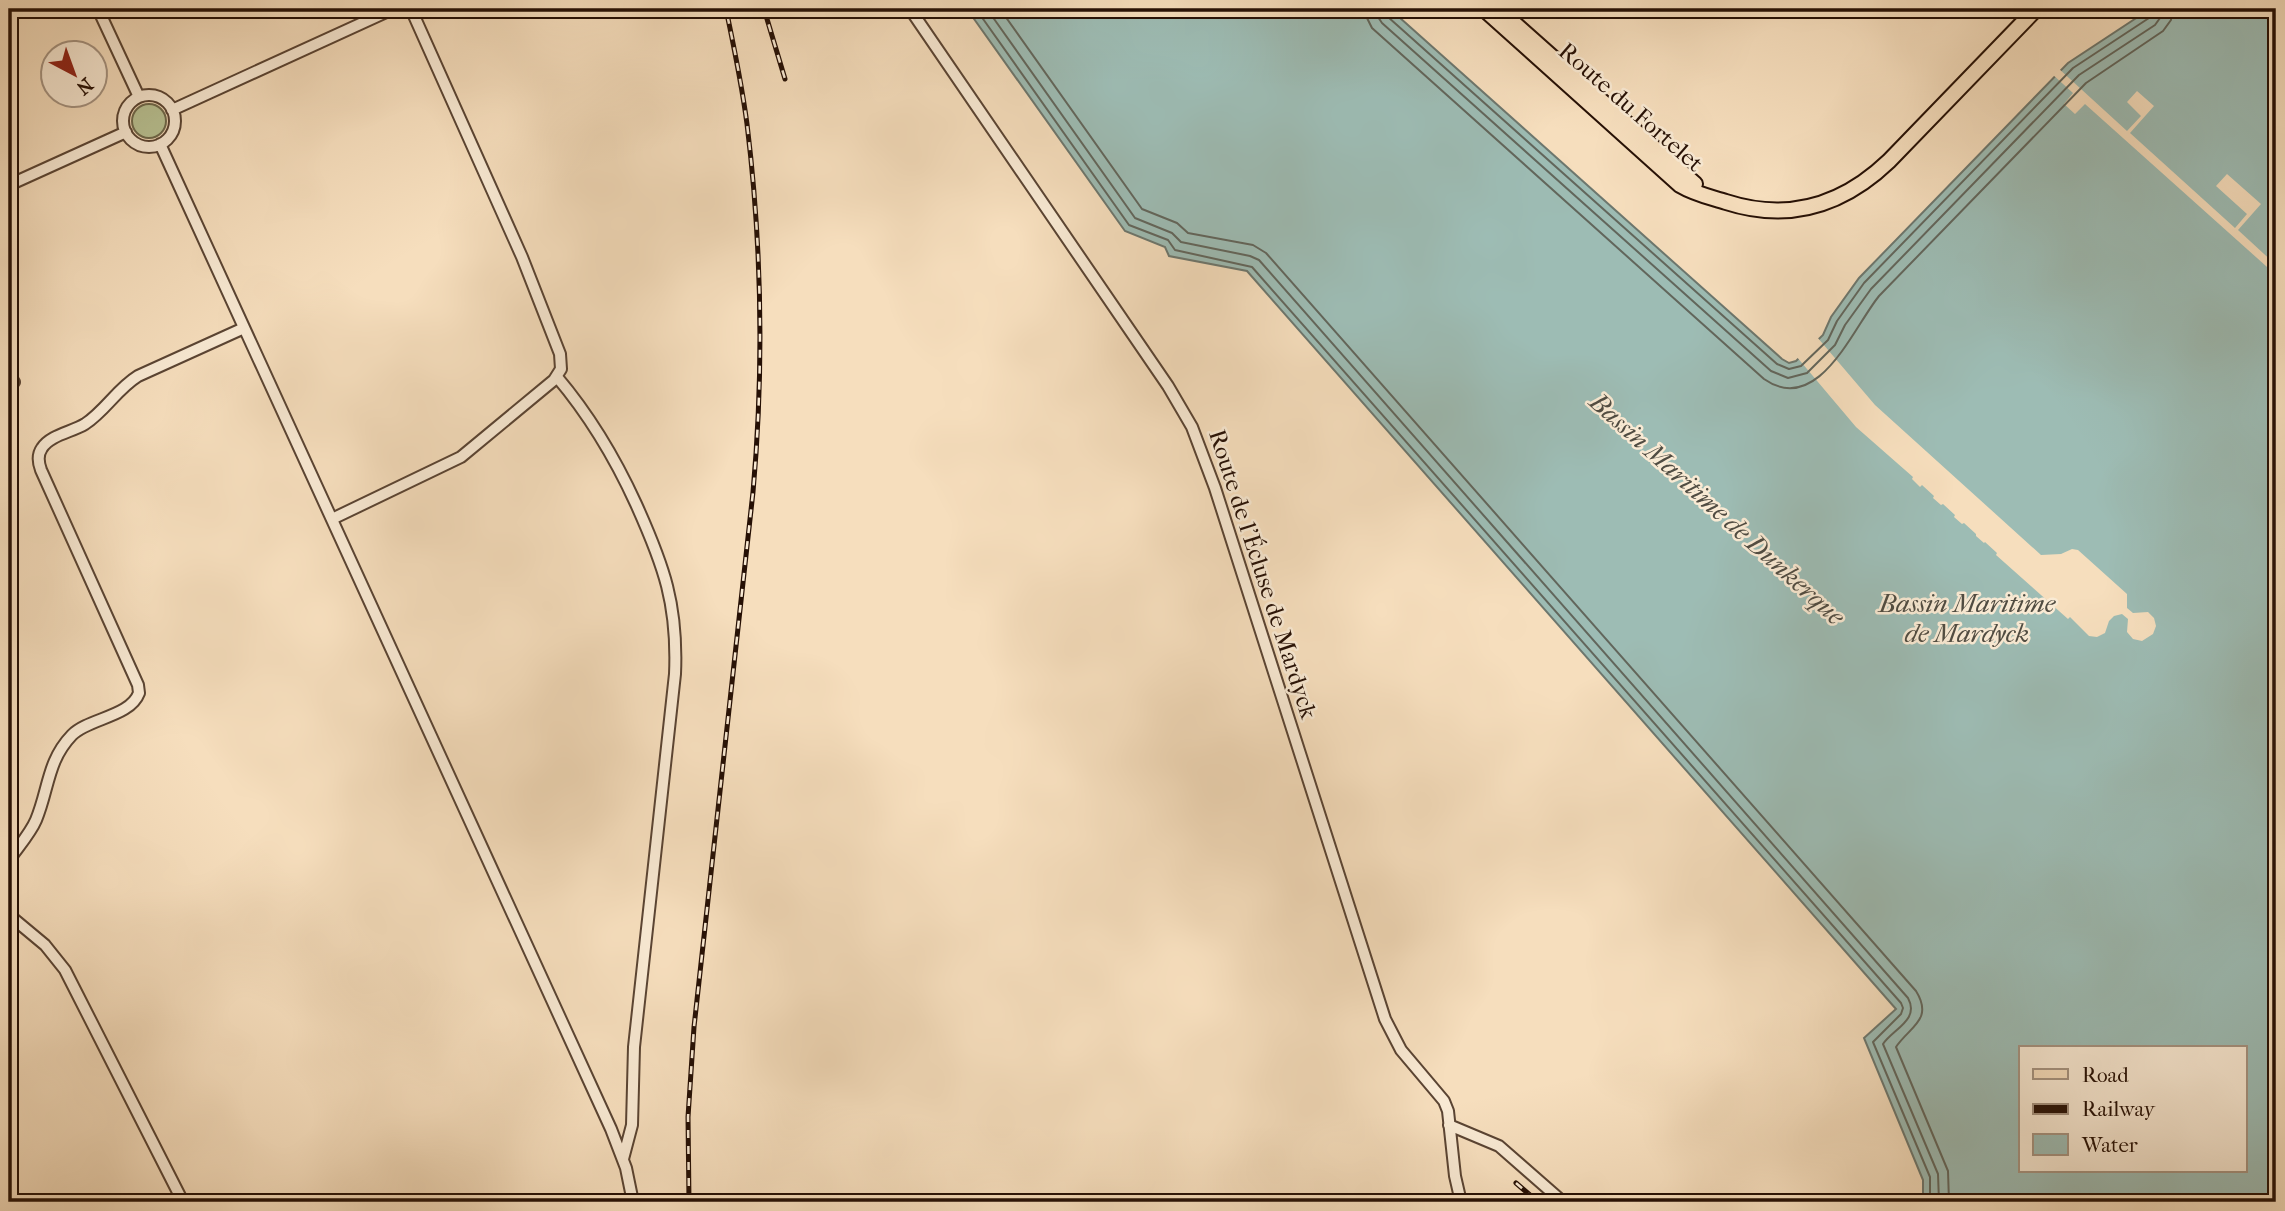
<svg xmlns="http://www.w3.org/2000/svg" width="2285" height="1211" font-family="'IM FELL French Canon',serif">
	<rect width="100%" height="100%" fill="#f6debd"/>
	<filter id="stains"><feTurbulence type="fractalNoise" baseFrequency=".00286" numOctaves="4"/><feColorMatrix values="0 0 0 0 .2 0 0 0 0 .09 0 0 0 0 .02 0 0 0 .5 -.17"/></filter>
	<radialGradient id="worn" r=".72"><stop offset=".6" stop-color="#630" stop-opacity="0"/><stop offset="1" stop-color="#630" stop-opacity=".3"/></radialGradient>
	<path fill="#b8c294" stroke="#6f694c" stroke-width="2" d="M132 121a17 17 0 1 1 34 0a17 17 0 1 1-34 0Z"/>
	<path fill="#9dbcb4" stroke="#6d776e" stroke-width="2" fill-rule="evenodd" d="M 967,9 L 1390,9 L 1782,359 L 1789,363 L 1796,361 L 1823,335 L 1831,317 L 1859,278 L 2068,63 L 2150,9 L 2276,9 L 2276,1202 L 1923,1202 L 1923,1180 L 1864,1038 L 1896,1009 L 1247,271 L 1169,256 L 1165,247 L 1125,231 ZM 2021,1048 L 2245,1048 L 2245,1171 L 2021,1171 Z"/>
	<path fill="#f6debd" d="M 2058,68 L 2127,131 L 2141,116 L 2127,102 L 2137,91 L 2154,106 L 2130,133 L 2235,228 L 2247,214 L 2216,186 L 2227,174 L 2261,204 L 2238,230 L 2276,265 L 2276,275 L 2085,104 L 2075,114 L 2064,104 L 2073,93 L 2052,74 Z
		M 1817,337 L 1875,405 L 2041,555 L 2061,554 L 2072,549 L 2078,550 L 2127,594 L 2127,608 L 2133,613 L 2148,612 L 2154,618 L 2156,626 L 2153,634 L 2142,641 L 2133,639 L 2127,632 L 2128,619 L 2122,614 L 2114,616 L 2109,621 L 2105,633 L 2097,637 L 2089,636 L 2070,617 L 2068,619 L 1996,555 L 1997,553 L 1985,542 L 1984,543 L 1976,536 L 1976,534 L 1964,523 L 1962,524 L 1954,517 L 1955,515 L 1943,504 L 1941,505 L 1933,498 L 1934,496 L 1922,485 L 1920,487 L 1912,479 L 1913,477 L 1856,427 L 1796,356 Z"/>
	<g fill="none" stroke-linecap="round" stroke-linejoin="round">
		<path stroke="#62665c" stroke-width="2" d="M 976,9 L 1129,225 L 1168,240 L 1175,250 L 1252,267 L 1901,1003 L 1903,1008 L 1901,1014 L 1873,1042 L 1930,1177 L 1930,1202
			M 987,9 L 1135,218 L 1172,233 L 1181,242 L 1250,256 L 1259,260 L 1908,998 C 1920,1020 1893,1029 1883,1044 L 1938,1174 L 1939,1202
			M 1000,9 L 1142,209 L 1177,223 L 1188,233 L 1253,245 L 1266,253 L 1916,991 C 1934,1020 1909,1027 1896,1047 L 1948,1171 L 1949,1202
			M 1366,9 L 1367,18 L 1372,28 L 1764,379 C 1818,417 1853,328 1879,296 L 2086,83 L 2163,31 L 2171,20 L 2172,9
			M 1377,9 L 1378,17 L 1382,23 L 1771,371 L 1788,378 L 1807,373 L 1835,345 L 1845,325 L 1871,289 L 2079,75 L 2155,25 L 2160,18 L 2162,9
			M 1386,9 L 1388,17 L 1777,364 L 1789,369 L 1801,366 L 1828,340 L 1837,321 L 1864,283 L 2073,68 L 2149,18 L 2153,9"/>
		<g stroke="#5a4433" stroke-width="14">
			<path id="minor" d="M 98,9 L 139,97
				M 910,9 L 1168,386 L 1192,427 L 1215,488 L 1385,1019 L 1401,1050 L 1444,1101 L 1448,1111 L 1455,1176 L 1461,1202
				M123 121a26 26 0 1 1 52 0a26 26 0 1 1-52 0Z
				M 172,110 L 393,9
				M 160,144 L 611,1129 L 626,1168 L 633,1202
				M 9,185 L 126,132
				M 557,377 C 590,416 615,458 636,504 C 664,566 678,605 675,674 L 634,1047 L 632,1125 L 623,1159
				M 9,384 L 14,382
				M 332,519 L 461,457 L 554,380 L 561,369 L 560,354 L 522,257 L 411,9
				M 9,860 C 18,847 30,834 36,820 C 49,789 47,761 72,735 C 89,718 130,717 139,693 L 138,685 L 41,470 C 38,462 37,455 42,448 C 50,435 72,432 85,424 C 105,411 117,389 138,376 L 244,328
				M 9,915 L 45,945 L 65,970 L 183,1202
				M 1449,1125 L 1499,1146 L 1563,1202"/>
		</g>
		<g stroke="#261005" stroke-width="18">
			<path id="major" d="M 1484,9 L 1680,185 C 1695,194 1710,197 1726,202 C 1788,222 1842,206 1889,161 L 2036,9
				M 1498,9 L 1695,184"/>
		</g>
		<use href="#minor" stroke="#f9ead4" stroke-width="10"/>
		<use href="#major" stroke="#f6debd" stroke-width="14"/>
		<g stroke="#261005" stroke-width="5">
			<path id="rail" d="M 764,9 L 785,79
				M 1516,1183 L 1538,1202
				M 689,1202 L 688,1117 L 694,1027 L 753,492 C 764,369 762,247 747,124 C 742,86 734,47 726,9"/>
		</g>
		<use href="#rail" stroke="#f9ead4" stroke-width="2.5" stroke-dasharray="8" stroke-linecap="butt"/>
	</g>
	<g text-anchor="middle" dominant-baseline="central" stroke-width="5" stroke-linejoin="round" paint-order="stroke">
		<g font-size="24" fill="#261005" stroke="#f9ead4">
			<text transform="translate(1631 107) rotate(41)">Route du Fortelet</text>
			<text transform="translate(1263 574) rotate(72)">Route de l'Écluse de Mardyck</text>
		</g>
		<g font-size="26" font-style="italic" fill="#504c42" stroke="#f9ead4">
			<text transform="translate(1717 509) rotate(42)">Bassin Maritime de Dunkerque</text>
			<text x="1967" y="603">Bassin Maritime<tspan x="1967" dy="30">de Mardyck</tspan></text>
		</g>
	</g>
	<rect width="2285" height="1211" fill="none" stroke="#f6debd" stroke-width="35"/>
	<rect x="10" y="10" width="2264" height="1190" fill="none" stroke="#261005" stroke-width="3.5"/>
	<rect x="18" y="18" width="2250" height="1176" fill="none" stroke="#261005" stroke-width="2"/>
	<rect x="2019" y="1046" width="228" height="126" fill="#f9ead4" stroke="#a59381" stroke-width="2"/>
	<rect x="2033" y="1069" width="35" height="10" fill="#f6debd" stroke="#a59381" stroke-width="2"/>
	<text x="2082" y="1082" font-size="21" fill="#261005">Road</text>
	<rect x="2033" y="1104" width="35" height="10" fill="#261005" stroke="#a59381" stroke-width="2"/>
	<text x="2082" y="1116" font-size="21" fill="#261005">Railway</text>
	<rect x="2033" y="1134" width="35" height="21" fill="#9dbcb4" stroke="#a59381" stroke-width="2"/>
	<text x="2082" y="1152" font-size="21" fill="#261005">Water</text>
	<g transform="translate(74 74) rotate(139)"><circle r="33" fill="#f9ead4" stroke="#a59381" stroke-width="2"/>
	<path d="M0-5L12 26L0 18L-12 26Z" fill="#8f2418"/>
	<text y="-10" font-size="19" font-weight="bold" text-anchor="middle" fill="#261005">N</text>
	</g>
	<rect width="100%" height="100%" filter="url(#stains)"/>
	<rect width="100%" height="100%" fill="url(#worn)"/>
</svg>
